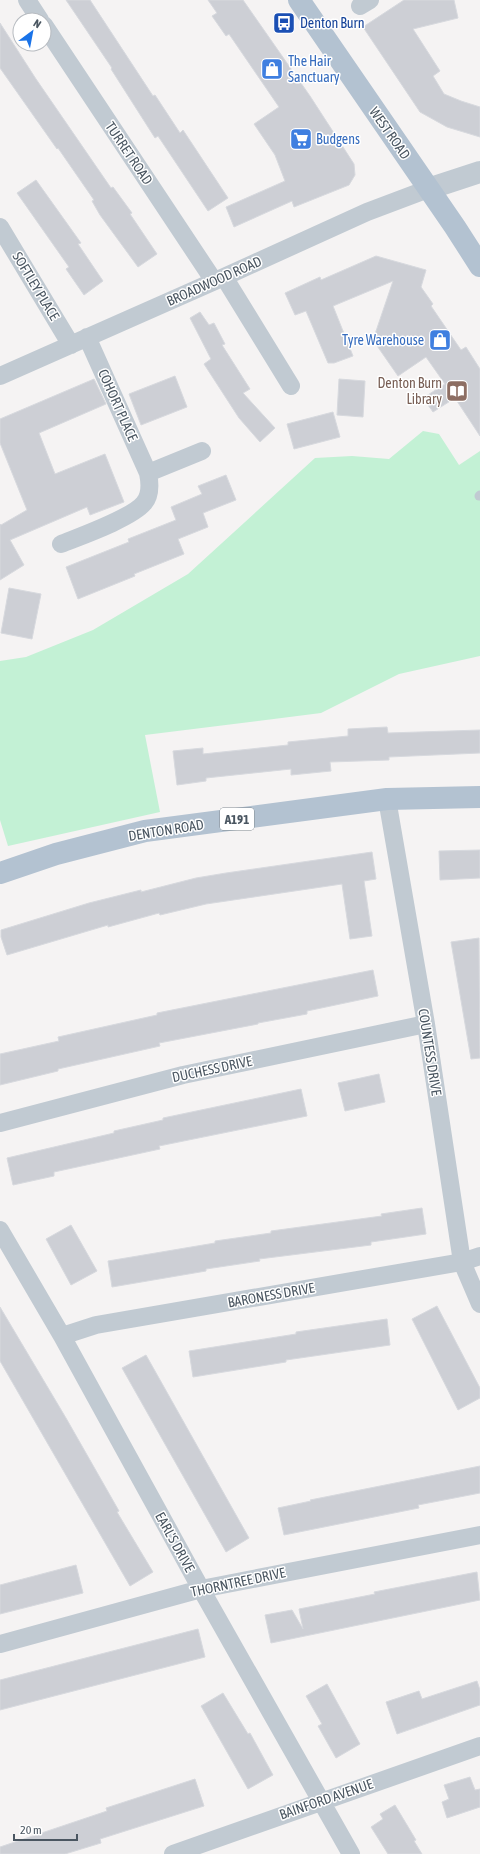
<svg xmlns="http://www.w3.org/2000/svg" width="480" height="1854" font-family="'Asap Condensed',sans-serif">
	<rect width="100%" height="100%" fill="#f5f3f3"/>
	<path fill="#c3f1d5" d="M 423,431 L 439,434 L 459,465 L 480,451 L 480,656 L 399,674 L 321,713 L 145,735 L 160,812 L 8,846 L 0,820 L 0,661 L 26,657 L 93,630 L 188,574 L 315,458 L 352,456 L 389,459 Z"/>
	<path fill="#cdcfd5" stroke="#d7d9de" d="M 66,0 L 90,0 L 153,96 L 155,95 L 180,133 L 183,130 L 228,198 L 208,211 L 158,136 L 155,138 L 111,69 L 112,68 Z
		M 208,0 L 243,0 L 310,96 L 354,164 L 355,175 L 349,185 L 294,207 L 292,201 L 234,227 L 226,207 L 285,181 L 275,155 L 254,124 L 279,107 L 229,34 L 226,36 L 212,16 L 217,13 Z
		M 404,0 L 454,0 L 458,18 L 413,29 L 440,71 L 433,76 L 444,94 L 461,101 L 480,107 L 480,137 L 447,127 L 420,112 L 363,27 Z
		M 0,23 L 36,79 L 111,188 L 113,187 L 132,213 L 130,214 L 157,254 L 138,267 L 100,215 L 92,201 L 94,200 L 58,148 L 57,149 L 0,68 Z
		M 36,180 L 81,243 L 78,244 L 103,281 L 84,295 L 66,269 L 69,267 L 17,193 Z
		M 376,256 L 426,270 L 421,287 L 433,304 L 431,306 L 461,350 L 466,347 L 480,369 L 480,436 L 455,398 L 433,412 L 423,398 L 445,384 L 426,357 L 398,376 L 373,340 L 393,281 L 333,306 L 353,356 L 334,363 L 328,363 L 306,311 L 295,315 L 285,293 L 320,277 L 321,280 Z
		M 200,312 L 209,325 L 214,323 L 225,344 L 222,345 L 250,389 L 243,393 L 275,428 L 260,442 L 239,418 L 204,364 L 211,359 L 190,318 Z
		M 175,376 L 187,407 L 141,425 L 129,394 Z
		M 94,379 L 106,404 L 39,433 L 55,474 L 105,454 L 124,502 L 90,515 L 87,507 L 10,540 L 24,565 L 0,580 L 0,524 L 1,525 L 27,510 L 0,443 L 0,419 Z
		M 339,379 L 365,381 L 363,417 L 337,415 Z
		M 333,412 L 340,437 L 294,449 L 287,424 Z
		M 226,475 L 236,500 L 203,513 L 208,527 L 178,539 L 184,554 L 134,574 L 135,576 L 78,599 L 66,567 L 129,542 L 128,539 L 176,520 L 171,507 L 202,494 L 198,486 Z
		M 9,588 L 41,594 L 32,639 L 1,633 Z
		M 387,727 L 388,733 L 480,730 L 480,753 L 389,757 L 389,760 L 330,762 L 331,771 L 291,775 L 291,769 L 206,778 L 206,781 L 177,785 L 173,751 L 203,748 L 203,754 L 288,745 L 288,742 L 348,736 L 348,729 Z
		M 480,850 L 480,878 L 440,880 L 439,851 Z
		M 372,852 L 376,879 L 364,881 L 372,936 L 350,939 L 342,884 L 206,904 L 160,915 L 159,913 L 108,927 L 108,925 L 7,955 L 1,937 L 1,930 L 89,903 L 141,890 L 141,892 L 196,878 L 226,873 Z
		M 479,938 L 480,1058 L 471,1059 L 451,942 Z
		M 373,970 L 378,996 L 307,1011 L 307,1014 L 258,1023 L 258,1024 L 159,1043 L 160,1046 L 58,1069 L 58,1071 L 0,1085 L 0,1054 L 59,1041 L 58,1037 L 157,1015 L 157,1013 Z
		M 379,1074 L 385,1102 L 345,1111 L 338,1083 Z
		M 301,1089 L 307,1116 L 159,1146 L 160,1149 L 54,1172 L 54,1176 L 13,1185 L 7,1158 L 114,1133 L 114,1131 L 163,1120 L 163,1118 Z
		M 422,1208 L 426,1234 L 371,1242 L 371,1245 L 259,1259 L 260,1261 L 206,1269 L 206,1271 L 112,1287 L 108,1261 L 215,1243 L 215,1241 L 271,1233 L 271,1231 L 382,1216 L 381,1214 Z
		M 71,1225 L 97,1271 L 71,1285 L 46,1239 Z
		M 437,1306 L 480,1388 L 480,1398 L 458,1410 L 412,1319 Z
		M 0,1307 L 66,1418 L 119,1511 L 117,1512 L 153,1572 L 130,1586 L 0,1361 Z
		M 387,1319 L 390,1345 L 286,1360 L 286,1362 L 193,1377 L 189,1351 L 296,1334 L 296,1332 Z
		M 146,1355 L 249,1538 L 226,1552 L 122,1368 Z
		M 480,1466 L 480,1493 L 418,1505 L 419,1508 L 284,1535 L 278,1508 L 311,1501 L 310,1500 Z
		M 76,1565 L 83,1593 L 0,1614 L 0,1585 Z
		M 477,1572 L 480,1600 L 271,1643 L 265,1615 L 292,1610 L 303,1629 L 299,1609 L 375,1594 L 374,1592 Z
		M 198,1629 L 205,1657 L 0,1710 L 0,1680 Z
		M 477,1681 L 480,1690 L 480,1705 L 397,1734 L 386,1702 L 419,1691 L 422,1699 Z
		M 327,1684 L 360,1744 L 336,1758 L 318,1726 L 322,1724 L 306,1696 Z
		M 223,1693 L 248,1734 L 250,1733 L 273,1775 L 248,1789 L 201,1706 Z
		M 470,1777 L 475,1790 L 480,1789 L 480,1807 L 447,1818 L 442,1802 L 449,1799 L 444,1785 Z
		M 195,1779 L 204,1806 L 100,1839 L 101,1843 L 65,1854 L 0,1854 L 0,1847 L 107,1811 L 106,1808 Z
		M 395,1805 L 416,1840 L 414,1841 L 422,1854 L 388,1854 L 371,1827 L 383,1819 L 380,1814 Z"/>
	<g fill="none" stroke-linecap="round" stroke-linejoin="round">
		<path stroke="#c1cad2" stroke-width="9" d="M 479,496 L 480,495"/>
		<path stroke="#c1cad2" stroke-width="18" d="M 27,0 L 40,20
			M 360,6 L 370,0
			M 44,25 L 214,281
			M 0,227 L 71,345
			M 224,277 L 291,386
			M 87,337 L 148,473
			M 0,376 L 224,277 L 367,212 L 428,189
			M 61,544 C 81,536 132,518 144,503 C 151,495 150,483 148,473 L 202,451
			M 387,799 L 426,1024 L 462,1262 L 480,1304
			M 0,1123 L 183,1075 L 426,1024
			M 0,1230 L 62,1336 L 201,1589 L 351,1854
			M 62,1336 L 96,1325 L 462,1262 L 480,1256
			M 0,1644 L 201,1589 L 480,1535
			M 173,1854 L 480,1746"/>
		<path stroke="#c1cad2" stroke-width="22" d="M 428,189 L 480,172"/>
		<path stroke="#b3c2d1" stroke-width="22" d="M 299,0 L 455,227 L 480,266
			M 0,873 L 56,854 L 145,831 L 387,799 L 480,797"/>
	</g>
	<defs>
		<g id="bus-square" transform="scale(1.15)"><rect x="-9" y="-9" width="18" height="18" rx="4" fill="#1a4fb4" stroke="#fff"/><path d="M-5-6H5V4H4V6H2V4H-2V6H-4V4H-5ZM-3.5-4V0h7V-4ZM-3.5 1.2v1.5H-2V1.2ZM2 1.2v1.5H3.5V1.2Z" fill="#fff"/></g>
		<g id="shop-square" transform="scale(1.15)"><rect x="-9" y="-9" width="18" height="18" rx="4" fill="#3f7fe0" stroke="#fff"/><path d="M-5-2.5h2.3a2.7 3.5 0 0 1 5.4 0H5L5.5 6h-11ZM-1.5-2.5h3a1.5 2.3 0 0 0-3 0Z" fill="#fff"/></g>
		<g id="supermarket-square" transform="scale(1.15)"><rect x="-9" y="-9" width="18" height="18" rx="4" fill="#3f7fe0" stroke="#fff"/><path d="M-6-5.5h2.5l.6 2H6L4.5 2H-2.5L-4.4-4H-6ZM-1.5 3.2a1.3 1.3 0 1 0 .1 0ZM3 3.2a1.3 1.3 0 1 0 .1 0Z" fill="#fff"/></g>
		<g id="library-square" transform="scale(1.15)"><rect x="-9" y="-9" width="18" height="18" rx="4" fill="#8d6e63" stroke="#fff"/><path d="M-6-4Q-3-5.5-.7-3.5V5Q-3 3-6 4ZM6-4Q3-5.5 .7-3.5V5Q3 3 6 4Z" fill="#fff"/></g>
	</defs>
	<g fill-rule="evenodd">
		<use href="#bus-square" x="284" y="23"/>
		<use href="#shop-square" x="272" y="69"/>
		<use href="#supermarket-square" x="301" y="139"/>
		<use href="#shop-square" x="440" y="340"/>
		<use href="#library-square" x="457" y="391"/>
	</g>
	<g text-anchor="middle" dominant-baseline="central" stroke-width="3" stroke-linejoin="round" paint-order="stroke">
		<rect fill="#fff" stroke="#808990" stroke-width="1" x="220" y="808" width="34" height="22" rx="3"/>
		<g font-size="13" font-weight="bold" fill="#4a5661">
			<text x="237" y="819">A191</text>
		</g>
		<g font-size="14" fill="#164399" stroke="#fff" text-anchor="start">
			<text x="300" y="23">Denton Burn</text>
		</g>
		<g font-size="14" fill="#366cbe" stroke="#fff" text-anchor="start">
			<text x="288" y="61">The Hair<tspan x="288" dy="16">Sanctuary</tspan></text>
			<text x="316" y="139">Budgens</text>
			<text x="424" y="340" text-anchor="end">Tyre Warehouse</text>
		</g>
		<g font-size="14" fill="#4a5661" stroke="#fff">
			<text transform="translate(390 133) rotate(55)">WEST ROAD</text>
			<text transform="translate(129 153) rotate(56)">TURRET ROAD</text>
			<text transform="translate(214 281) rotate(-24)">BROADWOOD ROAD</text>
			<text transform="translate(36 286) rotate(59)">SOFTLEY PLACE</text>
			<text transform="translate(118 405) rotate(66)">COHORT PLACE</text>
			<text transform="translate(166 830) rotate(-9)">DENTON ROAD</text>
			<text transform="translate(430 1052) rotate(81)">COUNTESS DRIVE</text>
			<text transform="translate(212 1069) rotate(-12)">DUCHESS DRIVE</text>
			<text transform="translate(271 1295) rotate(-10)">BARONESS DRIVE</text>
			<text transform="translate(175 1542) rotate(61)">EARL'S DRIVE</text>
			<text transform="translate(238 1582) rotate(-12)">THORNTREE DRIVE</text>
			<text transform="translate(326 1799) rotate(-19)">BAINFORD AVENUE</text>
		</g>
		<g font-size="14" fill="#785e54" stroke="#fff" text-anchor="end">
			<text x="442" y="383">Denton Burn<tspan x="442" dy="16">Library</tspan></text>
		</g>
	</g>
	<g transform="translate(32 32) rotate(32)"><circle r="19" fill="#ffffff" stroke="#b7bbc0"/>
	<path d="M0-3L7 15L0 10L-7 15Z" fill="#1a73e8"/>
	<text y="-6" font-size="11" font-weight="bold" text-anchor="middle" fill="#4a5661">N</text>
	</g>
	<path d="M14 1834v6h63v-6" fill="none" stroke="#4a5661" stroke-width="2"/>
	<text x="20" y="1834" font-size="12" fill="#4a5661" stroke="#ffffff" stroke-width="3" paint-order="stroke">20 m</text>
</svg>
